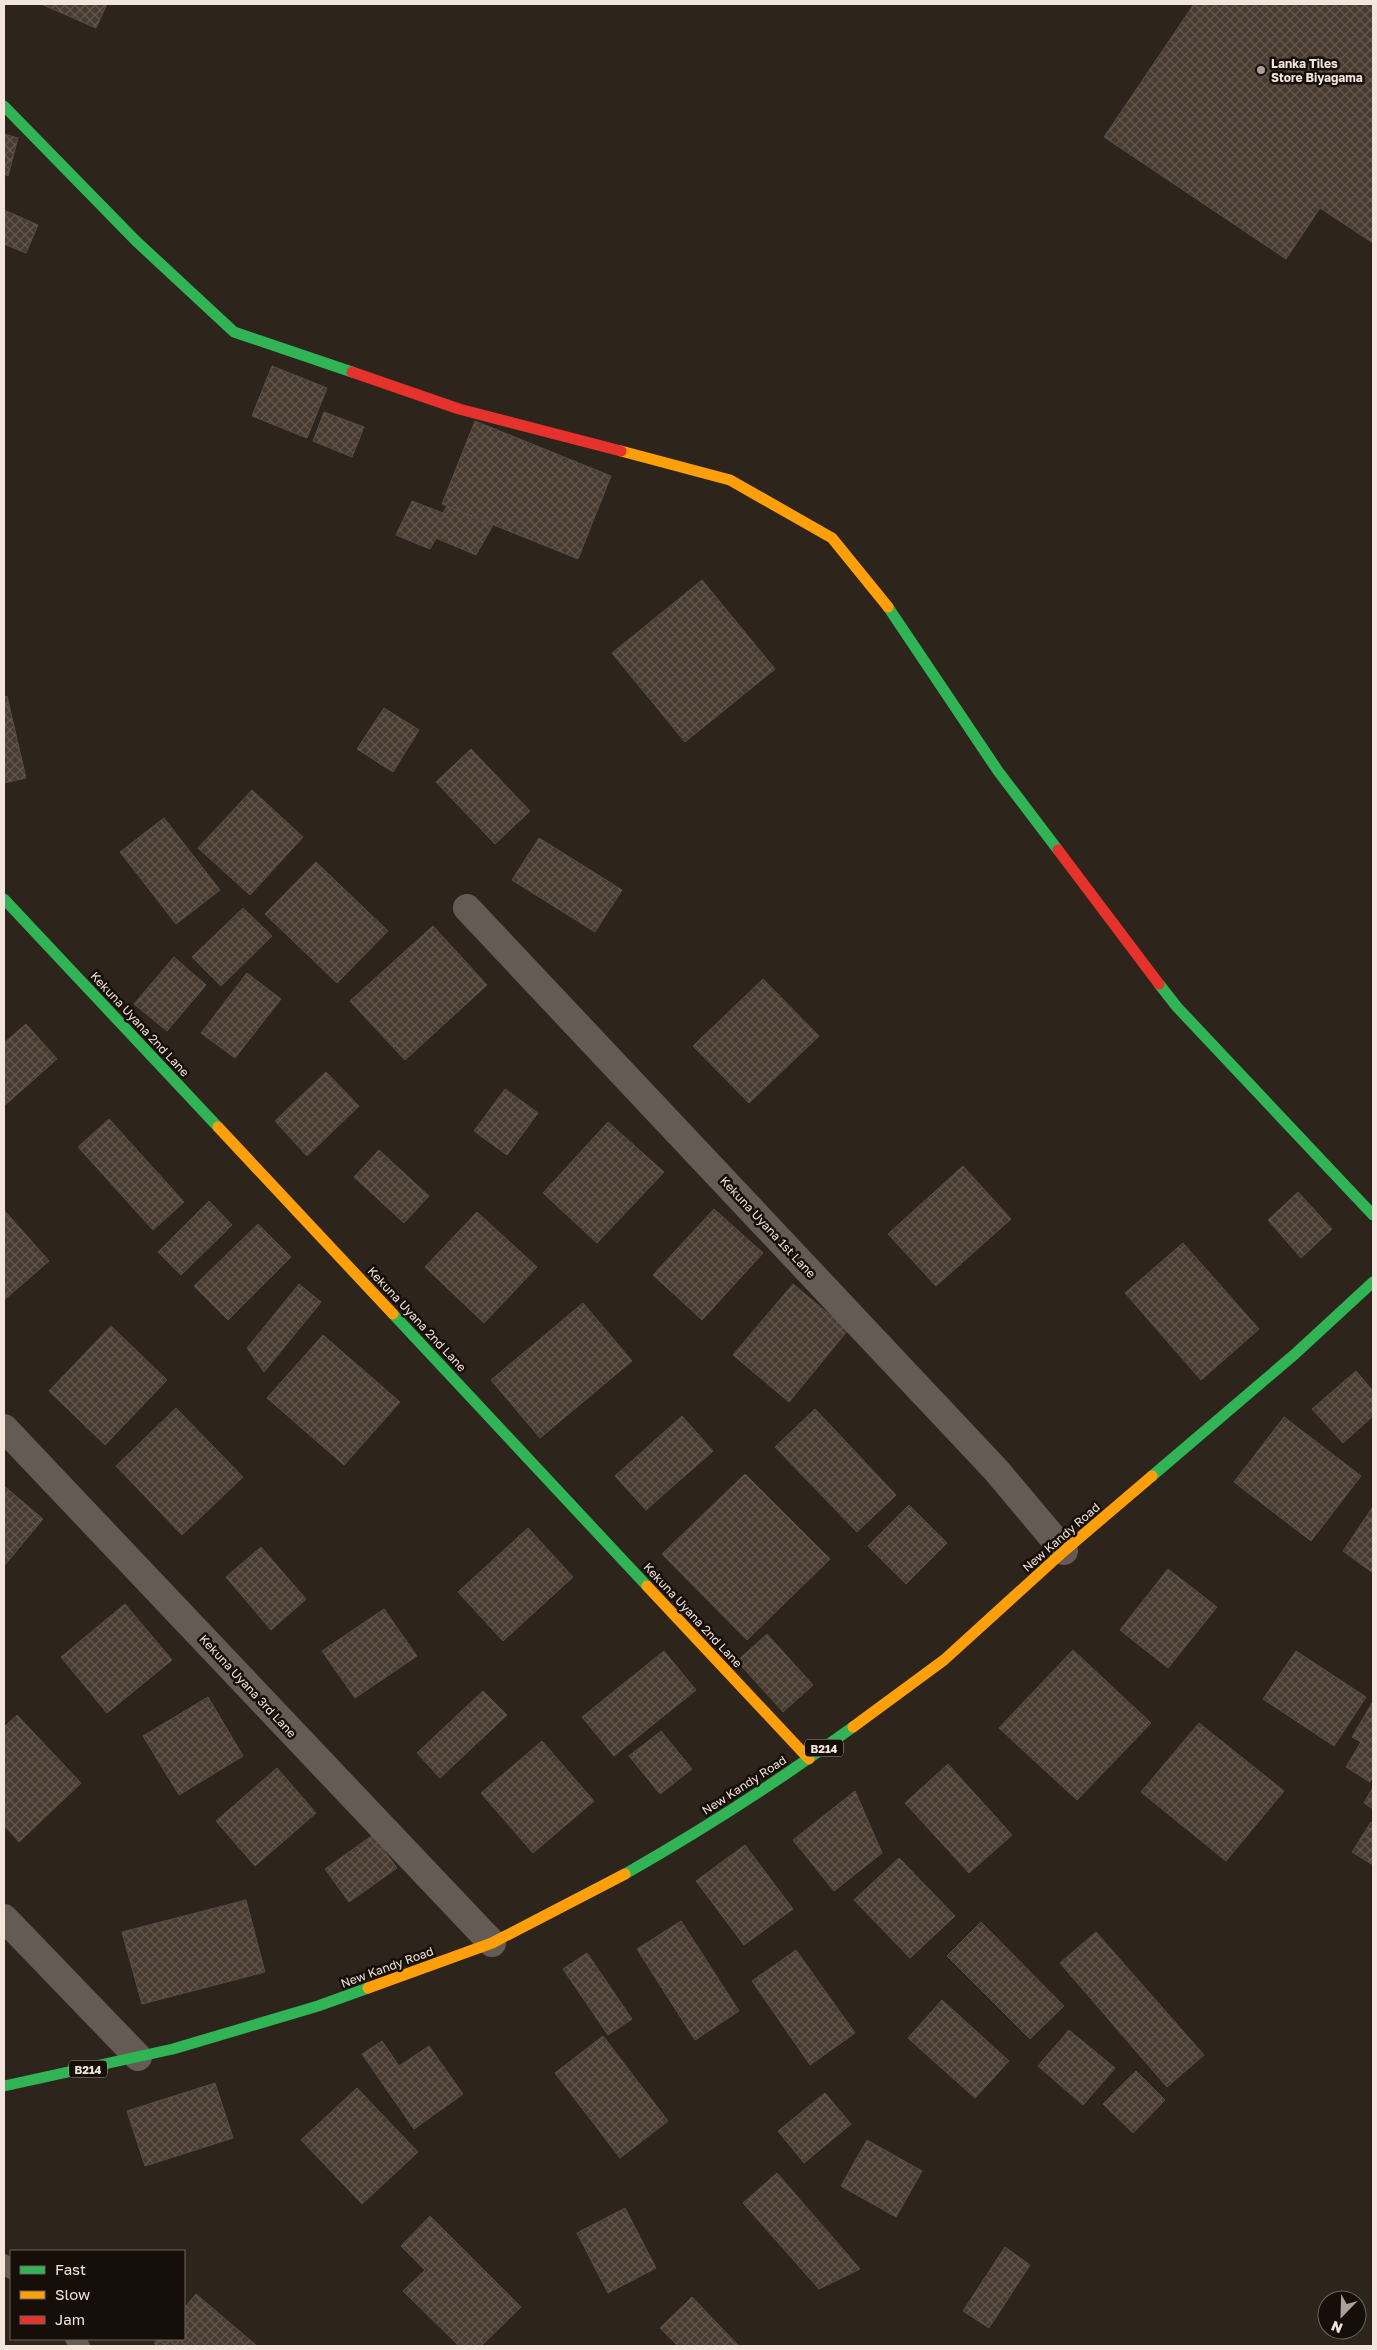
<svg xmlns="http://www.w3.org/2000/svg" width="1377" height="2350" font-family="'Golos Text',sans-serif">
	<defs>
		<pattern id="building-cross-hatch" width="8" height="8" patternUnits="userSpaceOnUse" patternTransform="scale(1.25)"><rect width="8" height="8" fill="#483c31"/><path d="M0 0l8 8M0 8l8-8" fill="none" stroke="#63584e"/></pattern>
	</defs>
	<rect width="100%" height="100%" fill="#2d241c"/>
	<path fill="url(#building-cross-hatch)" stroke="#564e47" d="M 41,4 L 107,4 L 96,28 Z
		M 1194,4 L 1373,4 L 1373,243 L 1320,208 L 1286,259 L 1104,137 Z
		M 4,134 L 18,138 L 8,176 L 4,174 Z
		M 4,210 L 38,225 L 26,253 L 4,244 Z
		M 272,366 L 327,388 L 307,438 L 252,416 Z
		M 324,412 L 364,427 L 352,457 L 313,441 Z
		M 475,421 L 611,476 L 578,559 L 442,504 Z
		M 412,501 L 443,513 L 447,506 L 493,525 L 476,555 L 436,538 L 430,549 L 396,535 Z
		M 702,580 L 775,669 L 685,742 L 612,653 Z
		M 7,696 L 26,778 L 4,783 L 4,697 Z
		M 384,708 L 419,730 L 393,772 L 357,749 Z
		M 471,749 L 530,811 L 495,844 L 436,782 Z
		M 252,790 L 303,837 L 250,895 L 198,848 Z
		M 164,818 L 220,890 L 176,924 L 120,852 Z
		M 539,838 L 622,890 L 595,932 L 512,880 Z
		M 316,862 L 388,931 L 337,983 L 265,914 Z
		M 243,908 L 272,936 L 221,986 L 192,957 Z
		M 433,926 L 487,985 L 405,1060 L 350,1001 Z
		M 174,957 L 206,985 L 167,1031 L 134,1004 Z
		M 247,973 L 281,999 L 235,1058 L 201,1033 Z
		M 763,979 L 819,1036 L 749,1103 L 693,1046 Z
		M 26,1024 L 57,1059 L 5,1105 L 4,1043 Z
		M 326,1072 L 359,1106 L 307,1156 L 275,1121 Z
		M 505,1089 L 538,1113 L 507,1155 L 474,1131 Z
		M 109,1119 L 184,1202 L 153,1230 L 78,1147 Z
		M 608,1122 L 664,1172 L 597,1243 L 543,1193 Z
		M 379,1150 L 429,1196 L 404,1223 L 354,1177 Z
		M 963,1166 L 1011,1219 L 936,1286 L 888,1234 Z
		M 1298,1192 L 1332,1229 L 1301,1258 L 1268,1220 Z
		M 209,1201 L 232,1225 L 181,1275 L 158,1252 Z
		M 714,1209 L 763,1253 L 702,1320 L 653,1275 Z
		M 4,1210 L 49,1261 L 4,1300 Z
		M 477,1212 L 537,1267 L 484,1323 L 425,1267 Z
		M 258,1224 L 291,1257 L 228,1320 L 194,1286 Z
		M 1183,1243 L 1259,1329 L 1201,1380 L 1125,1293 Z
		M 299,1284 L 321,1302 L 264,1372 L 247,1348 Z
		M 793,1284 L 848,1330 L 789,1402 L 733,1355 Z
		M 583,1303 L 632,1361 L 540,1438 L 491,1380 Z
		M 111,1326 L 167,1380 L 105,1445 L 49,1391 Z
		M 323,1335 L 400,1402 L 344,1465 L 267,1398 Z
		M 1356,1371 L 1373,1391 L 1373,1416 L 1343,1443 L 1312,1409 Z
		M 176,1408 L 243,1477 L 182,1535 L 116,1466 Z
		M 815,1409 L 896,1495 L 857,1532 L 775,1447 Z
		M 682,1416 L 713,1451 L 646,1510 L 615,1476 Z
		M 1284,1417 L 1361,1476 L 1311,1541 L 1234,1482 Z
		M 745,1474 L 830,1559 L 747,1640 L 662,1554 Z
		M 4,1486 L 43,1519 L 4,1566 Z
		M 909,1505 L 947,1543 L 906,1584 L 868,1546 Z
		M 1372,1508 L 1373,1509 L 1373,1573 L 1343,1551 Z
		M 528,1528 L 573,1577 L 503,1641 L 458,1592 Z
		M 261,1547 L 306,1599 L 271,1630 L 226,1577 Z
		M 1168,1569 L 1217,1607 L 1168,1668 L 1120,1630 Z
		M 125,1604 L 172,1660 L 107,1713 L 61,1657 Z
		M 384,1609 L 417,1656 L 355,1698 L 322,1651 Z
		M 767,1634 L 813,1685 L 783,1712 L 737,1661 Z
		M 1073,1650 L 1151,1723 L 1077,1800 L 999,1728 Z
		M 664,1651 L 696,1690 L 614,1756 L 582,1717 Z
		M 1296,1651 L 1366,1697 L 1334,1746 L 1263,1699 Z
		M 483,1691 L 507,1715 L 440,1778 L 417,1753 Z
		M 208,1697 L 243,1756 L 179,1795 L 143,1736 Z
		M 1372,1703 L 1373,1777 L 1370,1782 L 1346,1767 L 1361,1742 L 1352,1737 Z
		M 17,1715 L 81,1783 L 19,1842 L 4,1825 L 4,1727 Z
		M 1199,1723 L 1284,1791 L 1226,1861 L 1141,1792 Z
		M 661,1731 L 692,1769 L 660,1794 L 629,1756 Z
		M 542,1741 L 594,1801 L 533,1853 L 481,1793 Z
		M 948,1764 L 1012,1835 L 969,1873 L 905,1803 Z
		M 277,1768 L 316,1813 L 255,1866 L 216,1821 Z
		M 1373,1787 L 1373,1809 L 1364,1803 Z
		M 855,1791 L 882,1853 L 834,1891 L 793,1840 Z
		M 1371,1822 L 1373,1824 L 1373,1865 L 1352,1852 Z
		M 373,1835 L 397,1868 L 349,1902 L 325,1869 Z
		M 745,1845 L 793,1909 L 744,1945 L 696,1881 Z
		M 899,1858 L 955,1916 L 910,1958 L 854,1900 Z
		M 246,1900 L 265,1972 L 142,2004 L 122,1932 Z
		M 681,1921 L 739,2011 L 695,2040 L 637,1949 Z
		M 981,1922 L 1064,2006 L 1030,2039 L 947,1956 Z
		M 1096,1932 L 1204,2055 L 1167,2087 L 1060,1963 Z
		M 796,1950 L 855,2033 L 810,2065 L 752,1981 Z
		M 587,1953 L 632,2019 L 608,2035 L 563,1969 Z
		M 942,2000 L 1009,2061 L 975,2098 L 908,2038 Z
		M 1069,2030 L 1115,2068 L 1083,2105 L 1038,2066 Z
		M 603,2036 L 668,2121 L 620,2158 L 555,2073 Z
		M 382,2041 L 399,2066 L 429,2046 L 463,2094 L 414,2129 L 362,2054 Z
		M 1136,2071 L 1165,2100 L 1133,2133 L 1103,2104 Z
		M 215,2083 L 233,2138 L 145,2166 L 127,2111 Z
		M 357,2088 L 418,2152 L 362,2204 L 301,2140 Z
		M 825,2093 L 851,2124 L 804,2163 L 778,2131 Z
		M 867,2140 L 922,2171 L 896,2217 L 841,2186 Z
		M 777,2173 L 860,2269 L 819,2289 L 743,2203 Z
		M 625,2208 L 656,2268 L 608,2293 L 577,2233 Z
		M 430,2216 L 521,2307 L 481,2346 L 459,2346 L 403,2291 L 425,2270 L 401,2246 Z
		M 1005,2247 L 1030,2265 L 989,2328 L 963,2311 Z
		M 196,2294 L 257,2346 L 157,2346 L 154,2343 L 158,2339 L 184,2339 L 184,2308 Z
		M 692,2297 L 739,2346 L 678,2346 L 660,2328 Z"/>
	<g fill="none" stroke-linecap="round" stroke-linejoin="round">
		<path stroke="#645b55" stroke-width="18" d="M 4,2263 L 11,2270
			M 74,2339 L 81,2346"/>
		<path stroke="#645b55" stroke-width="28" d="M 467,908 L 996,1470 L 1064,1551
			M 4,1428 L 492,1943
			M 4,1918 L 138,2057"/>
		<path stroke="#30b455" stroke-width="11" d="M 4,106 L 136,241 L 234,332 L 352,372
			M 888,607 L 998,771 L 1058,850
			M 4,899 L 218,1127
			M 1159,984 L 1177,1007 L 1373,1215
			M 393,1314 L 647,1586
			M 1152,1476 L 1295,1354 L 1373,1282
			M 625,1874 C 704,1829 780,1780 853,1727
			M 4,2086 L 173,2049 L 318,2006 L 368,1988"/>
		<path stroke="#ff9f0a" stroke-width="11" d="M 621,451 L 730,480 L 832,538 L 888,607
			M 218,1127 L 393,1314
			M 647,1586 L 809,1759
			M 853,1727 L 944,1660 L 1064,1551 L 1152,1476
			M 368,1988 L 492,1943 L 625,1874"/>
		<path stroke="#e5322d" stroke-width="11" d="M 352,372 L 459,409 L 621,451
			M 1058,850 L 1159,984"/>
	</g>
	<circle fill="#aca199" stroke="#160e08" stroke-width="2" cx="1261" cy="70" r="5"/>
	<g text-anchor="middle" dominant-baseline="central" stroke-width="5" stroke-linejoin="round" paint-order="stroke">
		<g fill="#160e08" stroke="#afa49c" stroke-width="1">
			<rect x="805" y="1739.5" width="38" height="17" rx="4"/>
			<rect x="69" y="2060.5" width="38" height="17" rx="4"/>
		</g>
		<g font-size="11" font-weight="bold" fill="#f1e5dc">
			<text x="824" y="1748">B214</text>
			<text x="88" y="2069">B214</text>
		</g>
		<g font-size="12" font-weight="bold" fill="#f1e5dc" stroke="#160e08" text-anchor="start">
			<text x="1271" y="63">Lanka Tiles<tspan x="1271" dy="14">Store Biyagama</tspan></text>
		</g>
		<g font-size="12" fill="#f1e5dc" stroke="#160e08">
			<text transform="translate(140 1024) rotate(47)">Kekuna Uyana 2nd Lane</text>
			<text transform="translate(768 1227) rotate(47)">Kekuna Uyana 1st Lane</text>
			<text transform="translate(417 1319) rotate(47)">Kekuna Uyana 2nd Lane</text>
			<text transform="translate(1061 1537) rotate(-41)">New Kandy Road</text>
			<text transform="translate(693 1615) rotate(47)">Kekuna Uyana 2nd Lane</text>
			<text transform="translate(248 1686) rotate(47)">Kekuna Uyana 3rd Lane</text>
			<text transform="translate(744 1785) rotate(-33)">New Kandy Road</text>
			<text transform="translate(387 1967) rotate(-20)">New Kandy Road</text>
		</g>
	</g>
	<rect width="1377" height="2350" fill="none" stroke="#f1e5dc" stroke-width="10"/>
	<rect x="10" y="2250" width="175" height="90" fill="#160e08" stroke="#6e645d"/>
	<rect x="20" y="2266" width="25" height="8" fill="#30b455" stroke="#6e645d"/>
	<text x="55" y="2275" font-size="15" fill="#f1e5dc">Fast</text>
	<rect x="20" y="2291" width="25" height="8" fill="#ff9f0a" stroke="#6e645d"/>
	<text x="55" y="2300" font-size="15" fill="#f1e5dc">Slow</text>
	<rect x="20" y="2316" width="25" height="8" fill="#e5322d" stroke="#6e645d"/>
	<text x="55" y="2325" font-size="15" fill="#f1e5dc">Jam</text>
	<g transform="translate(1342 2315) rotate(203)"><circle r="24" fill="#160e08" stroke="#6e645d"/>
	<path d="M0-4L9 19L0 12L-9 19Z" fill="#aca199"/>
	<text y="-8" font-size="14" font-weight="bold" text-anchor="middle" fill="#f1e5dc">N</text>
	</g>
</svg>
